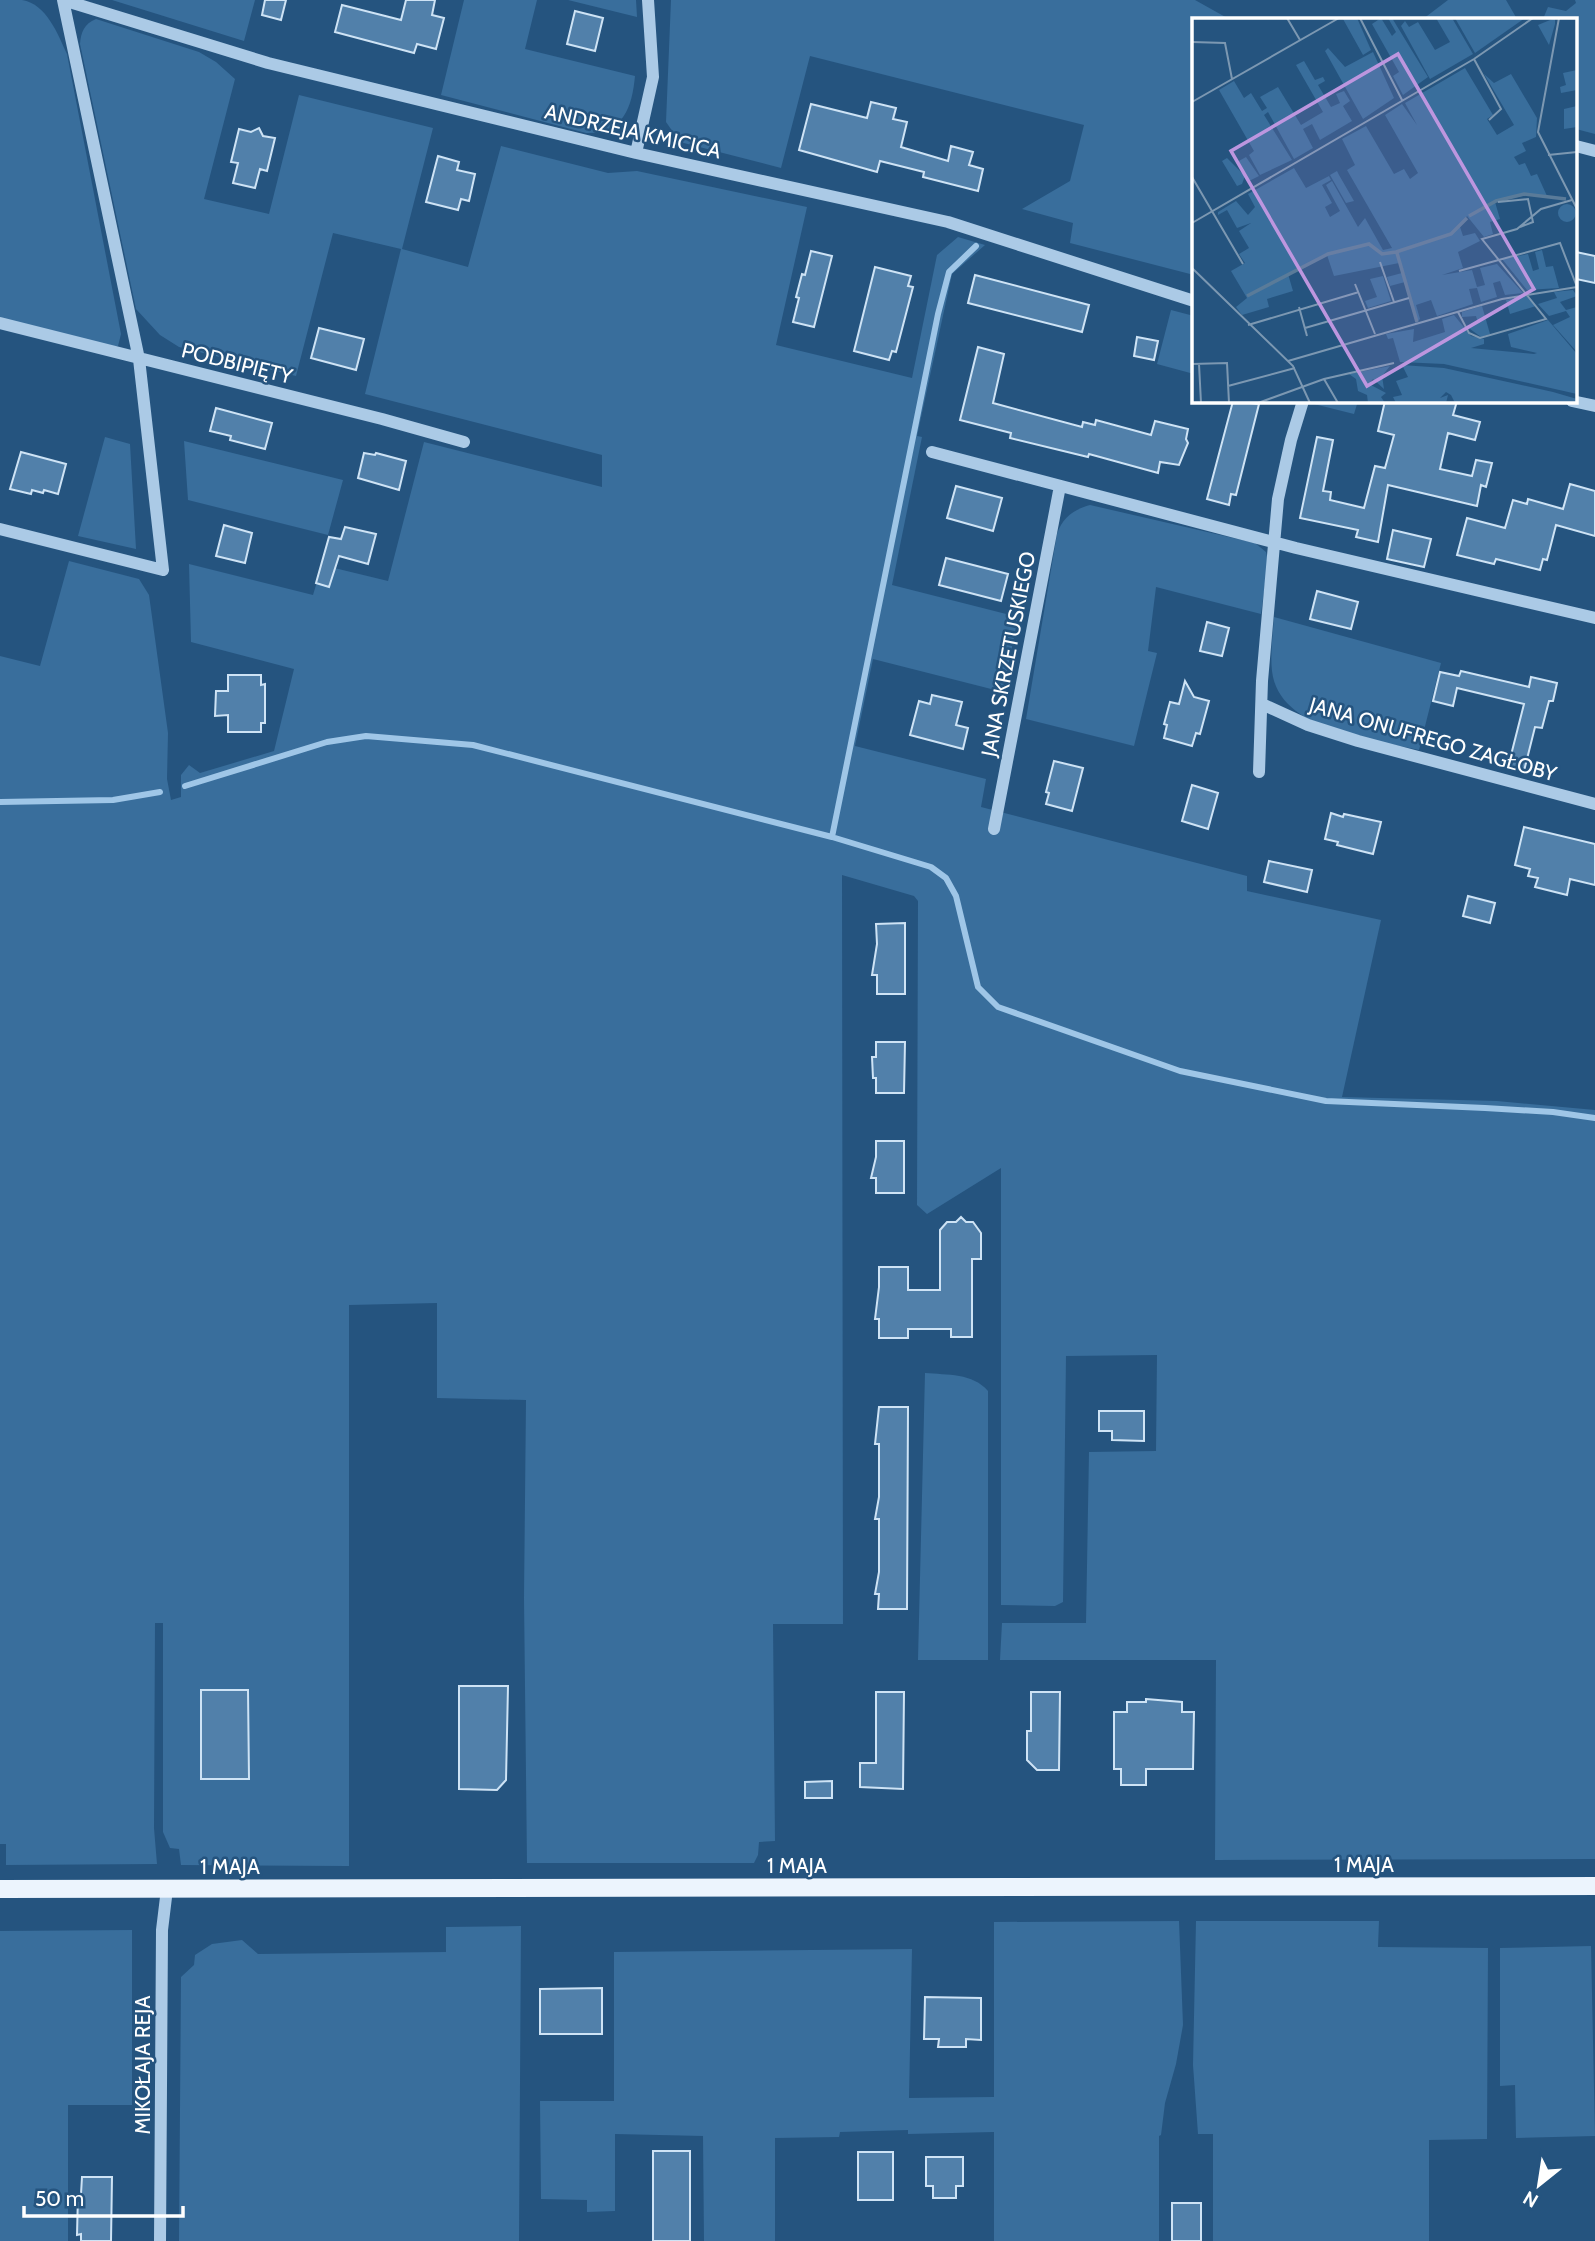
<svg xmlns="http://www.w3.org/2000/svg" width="1595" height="2241" font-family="Cabin,sans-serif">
	<rect width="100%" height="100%" fill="#25547f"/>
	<path fill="#396e9c" d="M 0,0 C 7,0 15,0 22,0 C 47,4 58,35 67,54 L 121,334 L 118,346 L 110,347 L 0,318 Z
		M 112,0 L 255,0 L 244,41 Z
		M 464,0 L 537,0 L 525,49 L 635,76 C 632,108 623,134 586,133 L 441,95 Z
		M 568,0 L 636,0 L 637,17 Z
		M 671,0 L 1195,0 L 1229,19 L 1194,19 L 1194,275 L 1070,243 L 1073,223 L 1022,209 L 1070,181 L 1084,125 L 810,56 L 781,168 L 680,142 L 666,122 Z
		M 1448,0 L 1506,0 L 1517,19 L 1423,19 Z
		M 1575,0 L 1595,0 L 1595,134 L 1576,129 L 1576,19 L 1543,19 L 1548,7 L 1566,11 L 1576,3 Z
		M 96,19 L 199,52 L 216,62 L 235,79 L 204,199 L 269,214 L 299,95 L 433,128 L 402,249 L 468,267 L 501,146 L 608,173 L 637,171 L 807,207 L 776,345 L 912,378 L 937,255 L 958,237 L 985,245 L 952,274 L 917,436 L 922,437 L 892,585 L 1018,617 L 1003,692 L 873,659 L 855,746 L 986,779 L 981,807 L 1247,876 L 1247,891 L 1381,920 L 1342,1097 L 1497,1101 L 1595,1110 L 1595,1859 L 1215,1860 L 1216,1660 L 1000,1660 L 1002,1623 L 1086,1623 L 1089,1452 L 1156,1451 L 1157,1355 L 1066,1356 L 1063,1602 L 1055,1606 L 1001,1605 L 1001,1168 L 927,1214 L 917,1205 L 918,901 L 914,896 L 842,875 L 843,1624 L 773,1624 L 775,1841 L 759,1842 L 758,1855 L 754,1863 L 527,1863 L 524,1598 L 526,1400 L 437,1398 L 437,1303 L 349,1305 L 349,1866 L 181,1865 L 179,1849 L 170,1848 L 163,1832 L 163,1623 L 155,1623 L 154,1828 L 157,1864 L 6,1865 L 6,1844 L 0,1844 L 0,656 L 40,666 L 69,561 L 139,579 L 149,595 L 168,733 L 167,779 L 171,800 L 181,797 L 181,775 L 189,765 L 200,773 L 274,751 L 294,669 L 191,642 L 189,564 L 313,595 L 322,565 L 388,581 L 424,442 L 602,487 L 602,455 L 365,394 L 401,249 L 333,233 L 296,376 L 179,347 L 160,335 L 136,309 L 80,44 C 81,32 84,24 96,19 Z
		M 1171,310 L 1194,316 L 1194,374 L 1157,364 Z
		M 1311,401 L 1358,401 L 1354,414 L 1310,403 Z
		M 105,437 L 130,444 L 136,549 L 78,536 Z
		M 184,441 L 343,480 L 328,535 L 188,500 Z
		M 1090,505 L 1255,543 L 1266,552 L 1268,561 L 1261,614 L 1156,587 L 1148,651 L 1157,653 L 1134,746 L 1026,719 L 1057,534 C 1063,517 1073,510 1090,505 Z
		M 1274,617 L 1441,663 L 1419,750 C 1372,739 1279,731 1272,671 C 1270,654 1273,634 1274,617 Z
		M 925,1373 C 947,1375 973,1373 988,1391 L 988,1660 L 918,1660 Z
		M 1179,1921 L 1183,2025 L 1176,2064 L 1165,2103 L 1161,2135 L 1159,2136 L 1159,2241 L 994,2241 L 994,2132 L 908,2134 L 908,2130 L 840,2132 L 839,2137 L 775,2138 L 775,2241 L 704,2241 L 703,2136 L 615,2134 L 615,2211 L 587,2212 L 587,2200 L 541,2199 L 540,2101 L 614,2101 L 614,1952 L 912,1949 L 909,2098 L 994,2097 L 994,1922 Z
		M 1196,1921 L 1379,1921 L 1378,1947 L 1488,1948 L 1487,2139 L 1429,2140 L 1429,2241 L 1213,2241 L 1213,2134 L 1198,2134 L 1193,2065 Z
		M 521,1926 L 519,2241 L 179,2241 L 181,1977 L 194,1965 L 195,1955 L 212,1944 L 242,1940 L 258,1954 L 446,1952 L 446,1927 Z
		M 132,1930 L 132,2105 L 68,2105 L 68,2241 L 0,2241 L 0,1931 Z
		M 1591,1946 L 1595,2136 L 1516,2138 L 1515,2085 L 1500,2086 L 1500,1948 Z"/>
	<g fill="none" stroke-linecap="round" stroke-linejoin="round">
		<path stroke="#9fc6e7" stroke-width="6" d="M 185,786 L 327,742 L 366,736 L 473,745 L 832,837 L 931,867 L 946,878 L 956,896 L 978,987 L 998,1007 L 1180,1071 L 1326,1101 L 1485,1108 L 1553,1112 L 1595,1118
			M 0,802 L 113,800 L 160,792
			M 832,837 L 938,314 L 949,272 L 976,246"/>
	</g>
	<path fill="#5180aa" stroke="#cee3f5" stroke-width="2" d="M 265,0 L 286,0 L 281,20 L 262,15 Z
		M 406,0 L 435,0 L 432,15 L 444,18 L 436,49 L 417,44 L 414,53 L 335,32 L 342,5 L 401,20 Z
		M 575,11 L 603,18 L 595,51 L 567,44 Z
		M 871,102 L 896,108 L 893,119 L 907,122 L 901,147 L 948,161 L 951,146 L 973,152 L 969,165 L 983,169 L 978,191 L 923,177 L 924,172 L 880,161 L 877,172 L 799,150 L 811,104 L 867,118 Z
		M 259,128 L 263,136 L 275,138 L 267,171 L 260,169 L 255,188 L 233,183 L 238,163 L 231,162 L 239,129 L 251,132 Z
		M 438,156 L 459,162 L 457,170 L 475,174 L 469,201 L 461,199 L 458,210 L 426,202 Z
		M 811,251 L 832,256 L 814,327 L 793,322 L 799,298 L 796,297 L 802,274 L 805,275 Z
		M 1576,252 L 1595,256 L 1595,283 L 1576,279 Z
		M 875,267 L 911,276 L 908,286 L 913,287 L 896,352 L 892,351 L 889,360 L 854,351 Z
		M 975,275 L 1089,305 L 1082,332 L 968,303 Z
		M 319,328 L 364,339 L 356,370 L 311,358 Z
		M 1137,337 L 1158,341 L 1154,360 L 1134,356 Z
		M 978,347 L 1004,354 L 993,403 L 1082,427 L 1083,422 L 1095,425 L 1096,420 L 1151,435 L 1155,421 L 1188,429 L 1186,439 L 1188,443 L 1179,465 L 1160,462 L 1158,473 L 1089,454 L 1088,457 L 1010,438 L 1011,433 L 960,420 Z
		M 1233,401 L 1259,404 L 1236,495 L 1231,494 L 1229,505 L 1207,499 Z
		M 1385,401 L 1457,401 L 1453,415 L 1480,422 L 1475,440 L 1448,433 L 1440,469 L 1472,476 L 1476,460 L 1492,463 L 1486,487 L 1481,485 L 1477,506 L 1388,485 L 1378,542 L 1356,537 L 1358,530 L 1300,518 L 1317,437 L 1333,440 L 1323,491 L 1331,492 L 1330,500 L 1364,508 L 1375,466 L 1385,468 L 1394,435 L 1378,431 Z
		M 216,408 L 272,423 L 265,449 L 230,440 L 231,436 L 210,431 Z
		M 21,452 L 66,464 L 58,494 L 44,490 L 43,493 L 32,490 L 31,494 L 10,489 Z
		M 364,453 L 375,455 L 376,453 L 406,461 L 399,490 L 358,478 Z
		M 1570,484 L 1595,491 L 1595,536 L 1556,525 L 1547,560 L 1543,559 L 1540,570 L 1496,559 L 1494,564 L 1457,555 L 1467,518 L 1505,528 L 1513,500 L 1527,504 L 1528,499 L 1563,509 Z
		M 956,486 L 1002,498 L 993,531 L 947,518 Z
		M 224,525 L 252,533 L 245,563 L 216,556 Z
		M 345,527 L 376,534 L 368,564 L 339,556 L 329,587 L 316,583 L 329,537 L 341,539 Z
		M 1393,530 L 1431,539 L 1424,567 L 1387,559 Z
		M 946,558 L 1008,574 L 1001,601 L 939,585 Z
		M 1317,591 L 1358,602 L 1351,629 L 1310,619 Z
		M 1207,622 L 1229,628 L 1222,656 L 1200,651 Z
		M 1461,671 L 1529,687 L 1531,677 L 1557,683 L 1553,701 L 1549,701 L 1542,728 L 1535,727 L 1524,771 L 1508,767 L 1524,704 L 1457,688 L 1453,706 L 1433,701 L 1440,672 L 1459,676 Z
		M 228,675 L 261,675 L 261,685 L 265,684 L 265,723 L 261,723 L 261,732 L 228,732 L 228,715 L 215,716 L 216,691 L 228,691 Z
		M 1185,681 L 1194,697 L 1209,701 L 1200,734 L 1196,733 L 1192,746 L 1164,738 L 1167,725 L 1164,724 L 1170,702 L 1179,704 Z
		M 932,695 L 962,702 L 956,725 L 968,728 L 963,749 L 910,735 L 919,701 L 930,704 Z
		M 1054,761 L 1083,768 L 1072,811 L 1046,804 L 1049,793 L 1046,792 Z
		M 1192,785 L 1218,793 L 1208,829 L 1182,821 Z
		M 1331,813 L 1343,817 L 1344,814 L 1381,822 L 1373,854 L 1337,845 L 1338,842 L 1325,839 Z
		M 1524,827 L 1595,844 L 1595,885 L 1570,879 L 1567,895 L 1535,887 L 1538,878 L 1528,876 L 1530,869 L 1515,865 Z
		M 1269,861 L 1312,870 L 1307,892 L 1264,882 Z
		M 1468,896 L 1495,903 L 1490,923 L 1463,916 Z
		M 905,923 L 905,994 L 877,994 L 877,975 L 872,975 L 877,944 L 876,924 Z
		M 876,1042 L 905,1042 L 904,1093 L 876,1093 L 876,1078 L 873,1078 L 872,1057 L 876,1057 Z
		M 876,1141 L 904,1141 L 904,1193 L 876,1193 L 876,1178 L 871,1178 L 876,1157 Z
		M 961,1217 L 966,1222 L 973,1222 L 981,1233 L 981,1259 L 972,1259 L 972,1337 L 951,1337 L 951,1329 L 908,1329 L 908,1338 L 879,1338 L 879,1319 L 875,1319 L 879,1287 L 879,1267 L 908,1267 L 908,1290 L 940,1290 L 940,1230 L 947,1222 L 956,1222 Z
		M 879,1407 L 908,1407 L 907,1609 L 878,1609 L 879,1594 L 875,1594 L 879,1572 L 879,1519 L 875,1519 L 879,1497 L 879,1444 L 875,1444 Z
		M 1099,1411 L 1144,1411 L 1144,1441 L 1112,1440 L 1112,1431 L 1099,1431 Z
		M 459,1686 L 508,1686 L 506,1780 L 497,1790 L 459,1789 Z
		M 201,1690 L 248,1690 L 249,1779 L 201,1779 Z
		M 876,1692 L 904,1692 L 903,1789 L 860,1787 L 860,1763 L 876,1763 Z
		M 1031,1692 L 1060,1692 L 1059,1770 L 1037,1770 L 1027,1760 L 1027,1731 L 1031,1731 Z
		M 1146,1699 L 1182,1702 L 1182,1712 L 1194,1712 L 1193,1769 L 1146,1769 L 1146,1785 L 1121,1785 L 1121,1769 L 1114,1769 L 1114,1712 L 1127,1712 L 1127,1702 L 1146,1702 Z
		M 832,1781 L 832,1798 L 805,1798 L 805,1782 Z
		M 602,1988 L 602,2034 L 540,2034 L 540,1989 Z
		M 925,1997 L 981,1998 L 981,2040 L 966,2039 L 966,2047 L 938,2047 L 939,2039 L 924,2039 Z
		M 653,2151 L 690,2151 L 690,2241 L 653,2241 Z
		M 858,2152 L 893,2152 L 893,2200 L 858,2200 Z
		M 926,2157 L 963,2157 L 963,2186 L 956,2186 L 956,2198 L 933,2198 L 933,2186 L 926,2186 Z
		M 82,2177 L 112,2177 L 111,2241 L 81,2241 L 81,2234 L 77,2235 L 78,2194 L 81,2194 Z
		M 1172,2203 L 1201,2203 L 1201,2241 L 1172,2241 Z"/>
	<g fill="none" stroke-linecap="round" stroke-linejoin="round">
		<path stroke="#abcae6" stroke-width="12" d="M 63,0 L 268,63 L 636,153 L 948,222 L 1194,301
			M 1576,146 L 1595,151
			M 636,153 L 653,77 L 648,0
			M 0,323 L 382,419 L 464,442
			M 1572,401 L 1595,406
			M 932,452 L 1296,548 L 1595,618
			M 0,529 L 163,570 L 139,359 L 63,0
			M 1262,704 L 1308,725 L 1358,741 L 1595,804
			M 1259,772 L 1262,681 L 1278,499 L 1291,440 L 1303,401
			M 994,829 L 1060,486
			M 160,2241 L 162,1930 L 167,1889"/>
		<path stroke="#ecf4fd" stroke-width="18" d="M 0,1889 L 1595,1886"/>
	</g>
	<g text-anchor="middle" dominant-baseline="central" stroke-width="5" stroke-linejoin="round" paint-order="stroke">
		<g font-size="21" fill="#fff" stroke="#25547f">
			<text transform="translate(633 131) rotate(13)">ANDRZEJA KMICICA</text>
			<text transform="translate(237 363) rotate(14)">PODBIPIĘTY</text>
			<text transform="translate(1008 654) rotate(-79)">JANA SKRZETUSKIEGO</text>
			<text transform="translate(1433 739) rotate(16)">JANA ONUFREGO ZAGŁOBY</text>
			<text x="1364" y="1864">1 MAJA</text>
			<text x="797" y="1865">1 MAJA</text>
			<text x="230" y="1866">1 MAJA</text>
			<text transform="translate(142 2065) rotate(-90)">MIKOŁAJA REJA</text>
		</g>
	</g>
	<g transform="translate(1192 18)">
		<rect width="385" height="385" fill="#25547f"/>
		<path d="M 165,0 L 179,32 L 171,37 L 151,1 ZM 189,0 L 200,18 L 204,14 L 196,0 L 200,0 L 236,59 L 211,77 L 201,58 L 207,54 L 180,6 ZM 244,0 L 260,0 L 281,36 L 238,61 L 209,8 L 213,3 L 217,9 L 226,4 L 243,32 L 258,24 ZM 263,0 L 333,0 L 283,35 ZM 363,0 L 363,6 L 357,27 L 346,7 ZM 136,30 L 153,49 L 181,34 L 202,80 L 171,101 L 133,33 ZM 112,43 L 123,62 L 131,59 L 133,63 L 126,67 L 139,89 L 148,85 L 144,76 L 152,73 L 158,83 L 151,88 L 160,103 L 128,122 L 120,106 L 111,111 L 121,130 L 102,141 L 76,94 L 72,97 L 100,142 L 68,157 L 57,137 L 62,133 L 27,72 L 42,63 L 52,80 L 59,75 L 70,93 L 75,90 L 68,79 L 86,69 L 109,107 L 131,94 L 104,47 ZM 273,50 L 301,97 L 295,101 L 305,117 L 322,107 L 292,56 L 302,65 L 319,56 L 345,100 L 344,119 L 330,125 L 334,133 L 322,139 L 327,147 L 333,145 L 339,158 L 345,156 L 355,178 L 375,182 L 335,177 L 303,184 L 308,201 L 298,204 L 301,216 L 292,219 L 275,198 L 268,209 L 271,218 L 283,215 L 288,223 L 266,234 L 271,250 L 250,257 L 280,252 L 285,269 L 293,267 L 288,250 L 305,246 L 331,275 L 313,277 L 308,263 L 301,265 L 305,279 L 289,284 L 285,270 L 277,271 L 281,286 L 245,298 L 239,282 L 224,287 L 228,301 L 224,305 L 213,264 L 198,268 L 195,259 L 210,255 L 207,245 L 142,258 L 135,237 L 96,256 L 101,273 L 75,281 L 77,289 L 50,297 L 44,289 L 55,280 L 39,253 L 53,245 L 47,236 L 57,230 L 47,213 L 59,205 L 45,210 L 35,192 L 26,197 L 26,194 L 44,183 L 56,197 L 63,189 L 56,176 L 102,150 L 114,170 L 137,158 L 139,162 L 130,167 L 140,185 L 133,189 L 138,199 L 148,193 L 134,167 L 140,163 L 166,209 L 173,200 L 191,232 L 200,230 L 155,152 L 163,147 L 150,121 L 174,108 L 202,156 L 212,151 L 218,161 L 226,155 L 193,97 L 210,86 L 225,107 L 213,85 ZM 385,52 L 385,72 L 369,75 L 368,69 L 374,67 L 371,55 ZM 385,88 L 385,109 L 372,111 L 372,91 ZM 54,139 L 67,158 L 57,163 L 45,144 ZM 35,140 L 53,158 L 50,166 L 45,168 L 30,143 ZM 145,153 L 147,157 L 162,183 L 154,185 L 138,157 ZM366 195a9 9 0 1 1 18 0a9 9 0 1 1-18 0ZM 350,232 L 354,249 L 361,248 L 367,270 L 335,272 L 310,241 L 336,236 L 341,253 L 347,251 L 343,234 ZM 191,258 L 199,283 L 176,290 L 173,283 L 185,279 L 178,261 ZM 381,272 L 385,278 L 368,284 L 374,292 L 385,289 L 385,334 L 361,307 L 378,299 L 374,293 L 357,298 L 346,286 L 365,280 L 362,274 ZM 335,278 L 344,288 L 318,296 L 314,282 ZM 290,288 L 298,316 L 289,319 L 274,308 L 286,305 L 284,298 L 270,299 L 270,294 ZM 262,297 L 279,318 L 292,321 L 292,326 L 279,330 L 342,336 L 345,335 L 319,329 L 316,316 L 356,302 L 385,336 L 385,376 L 252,346 L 208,344 L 201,320 L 196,321 L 194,316 L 222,311 L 221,324 L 253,314 L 250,301 ZM 210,347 L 252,350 L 361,374 L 385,381 L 385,385 L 263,385 L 259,377 L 254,374 L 248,380 L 256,377 L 254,385 L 204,385 L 201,379 L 210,377 L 204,363 L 216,359 ZM 198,348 L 190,358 L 192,371 L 181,361 L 177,366 L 194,375 L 189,379 L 193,385 L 176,385 L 175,377 L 166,373 L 164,361 L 157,356 Z" fill="#396e9c"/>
		<path fill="none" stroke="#5a7b99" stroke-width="3.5" d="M 277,198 L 304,183 L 332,176 L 374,181M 205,235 L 225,304M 55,278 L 136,236 L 177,226 L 190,236 L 204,234 L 259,216 L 275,200"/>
		<path fill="none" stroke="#7c98b2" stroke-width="2" d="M 95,0 L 108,22M 168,0 L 210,82M 367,0 L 346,114 L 385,191M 0,24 L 33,25 L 40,61M 282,41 L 309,91 L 297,102M 0,84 L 147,0M 356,137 L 385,134M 0,159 L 51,246M 306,184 L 336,181 L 341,204 L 328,209M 0,205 L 282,41 L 341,0M 188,244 L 202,284M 0,250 L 101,348 L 118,385M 267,253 L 368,225 L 385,269M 163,266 L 183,316M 107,289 L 115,318M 266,294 L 277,315 L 288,320 L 354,301 L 290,221 L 325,211 L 349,191 L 380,182M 56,307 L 167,274M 113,310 L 217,280M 96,343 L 310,281 L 385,269M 0,346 L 35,345 L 37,385M 7,346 L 9,385M 132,361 L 146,385M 36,368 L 103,350M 66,385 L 132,361 L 202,345"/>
		<path fill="#bd96df" fill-opacity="0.15" stroke="#bd96df" stroke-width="3.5" d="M 206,36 L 342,271 L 175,368 L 39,133 Z"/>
		<rect width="385" height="385" fill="none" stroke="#fff" stroke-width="3.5"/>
	</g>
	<g transform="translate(1539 2185) rotate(210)" stroke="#25547f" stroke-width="5" paint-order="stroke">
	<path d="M0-5L12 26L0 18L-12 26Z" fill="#ffffff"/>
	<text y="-10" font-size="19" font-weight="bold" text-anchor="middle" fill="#ffffff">N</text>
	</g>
	<path d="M24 2206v10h159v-10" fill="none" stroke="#ffffff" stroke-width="3.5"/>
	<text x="35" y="2206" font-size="21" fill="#ffffff" stroke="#25547f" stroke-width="5" paint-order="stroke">50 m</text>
</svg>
